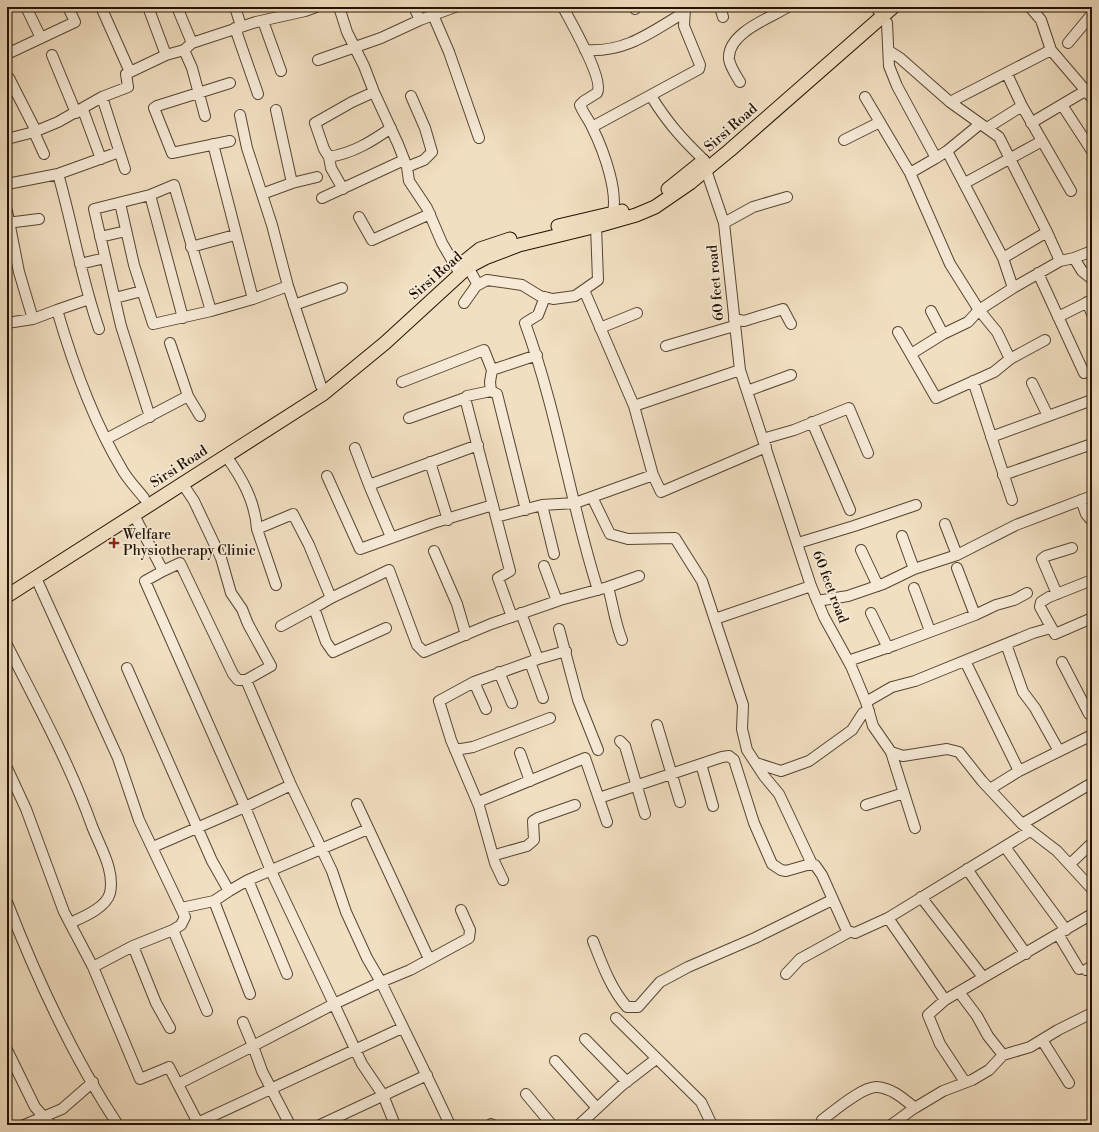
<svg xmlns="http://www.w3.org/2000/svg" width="1099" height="1132" font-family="'Libre Bodoni',serif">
	<rect width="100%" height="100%" fill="#f1dfc1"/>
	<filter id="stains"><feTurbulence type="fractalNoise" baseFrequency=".005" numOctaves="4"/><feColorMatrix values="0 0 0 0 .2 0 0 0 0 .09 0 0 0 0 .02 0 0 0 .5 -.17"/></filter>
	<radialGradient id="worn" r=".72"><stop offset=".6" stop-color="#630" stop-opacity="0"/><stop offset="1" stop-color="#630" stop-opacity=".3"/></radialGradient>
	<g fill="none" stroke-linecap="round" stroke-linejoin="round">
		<g stroke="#564532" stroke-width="12">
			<path id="minor" d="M 26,7 L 41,38
				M 101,7 L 130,72
				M 148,7 L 166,55 L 184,50
				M 177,7 L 192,43 L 184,50 L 192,68 L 205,116
				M 235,7 L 241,26
				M 303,7 L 305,11 L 316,7
				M 339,7 L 347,32 L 364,66 L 374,92 L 398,144 L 407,167 L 409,181 L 427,208 L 442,243 L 460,274
				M 414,7 L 420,20
				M 563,7 C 570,21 605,80 597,93 L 584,101 L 580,105 C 583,113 589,120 592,127 C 603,149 621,196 611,219
				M 634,7 L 635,9
				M 720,7 L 723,17
				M 876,7 L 887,23 L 889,66 L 897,86 L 936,158 L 947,151 L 1003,258 L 1013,288 L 979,310 L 997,332 L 1010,359 L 994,372 L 936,398 L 898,332
				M 1030,7 L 1041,20 L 1051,50 L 1092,98
				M 433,15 L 449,52 L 479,138
				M 263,21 L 281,71
				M 235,28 L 258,94
				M 192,43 L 256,22 L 305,11
				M 1068,43 L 1092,14
				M 585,50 C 626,53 651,32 685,12
				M 889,51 L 900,58 L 950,102 L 999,137 L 1047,232 L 1060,261
				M 7,54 L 75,22 L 68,7
				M 52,55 L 76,113
				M 318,60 L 381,38 L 420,20 L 455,7
				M 1007,74 L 1022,106 L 1071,191
				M 9,78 L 36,131
				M 740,82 C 736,75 730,67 729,59 C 727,33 770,18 788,7
				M 374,92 L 352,102 L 315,123 L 324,149 L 329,157 C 353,153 371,142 391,128
				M 651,96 C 667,122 682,139 704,160
				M 102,97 L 125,169
				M 865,97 L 910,173
				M 950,102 L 1051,50
				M 1062,105 L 1092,151
				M 83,110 L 101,159
				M 240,115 L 247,148 L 272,225 L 288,286 L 321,386
				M 1031,123 L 1085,91
				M 592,127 L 699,69 L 700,65 L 684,26 L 685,7
				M 987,128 L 1022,106
				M 34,132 L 44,154
				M 7,139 L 34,132 L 58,122 L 102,97 L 128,87 L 126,74 L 166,55
				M 844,140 L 880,122
				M 230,141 L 172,153 L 154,108 L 157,106 L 230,83
				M 947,151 L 980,124
				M 329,157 L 331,168 L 343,189
				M 407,167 L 424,160 L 432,152 L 425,128 L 411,96
				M 706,170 L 724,223 L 740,370 L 811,586 L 824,617 L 851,666 L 866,702 L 873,726 L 891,752 L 903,756 L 947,749 L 959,752 L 982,781 L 1022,824 L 1057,851 L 1092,889
				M 58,174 L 119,152
				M 292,183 L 317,177
				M 965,183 L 1042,141
				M 7,184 L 58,174 C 73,226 81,278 99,329
				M 262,194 L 292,183 L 276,110
				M 150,195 L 183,318
				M 322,198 L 404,160
				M 120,203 L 134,265 L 153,324 L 211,311 L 253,299 L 213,144
				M 7,211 L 19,272 L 33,319
				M 359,217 L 372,240 L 430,214
				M 7,223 L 39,219
				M 724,223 L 753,207 L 787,197
				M 100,237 L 126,231
				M 191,247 L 235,235
				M 1003,258 L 1047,232
				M 1074,258 L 1082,271 L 1092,279
				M 80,264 L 105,258
				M 468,267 L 478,285
				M 1038,273 L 1084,373
				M 1013,288 L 1060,261 L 1074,258 L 1092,251
				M 584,290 L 634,406 L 653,475 L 661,492 L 766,447
				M 545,297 L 538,315 L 525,323 C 557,410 570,502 598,590
				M 115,298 L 142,291
				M 253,299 L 288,286
				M 1087,302 L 1092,314
				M 464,303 L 476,286 L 487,280 L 522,285 L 540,296 L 553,299 L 575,296 L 598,280 L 596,226
				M 294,305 L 342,288
				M 57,310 L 89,299
				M 931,311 L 943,334
				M 1058,317 L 1092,300
				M 734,319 L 744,321 L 783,309 L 791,324
				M 7,323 L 33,319 L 57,310 C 73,365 93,421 123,471 C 129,481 137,489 144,498
				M 600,328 L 637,313
				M 666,346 L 734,326
				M 911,354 L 943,334 L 968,322 L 979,310 L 950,264 L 910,173 L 936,158
				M 1010,359 L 1045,340
				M 973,381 L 1012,500
				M 402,382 L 484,350 L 492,370
				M 1032,383 L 1048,416
				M 747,391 L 791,375
				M 188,396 L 200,416
				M 465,398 L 467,396 L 491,391
				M 634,406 L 740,370
				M 150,417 L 121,326 L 94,209 L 150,195 L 174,185 L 211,311
				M 409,418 L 465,398 L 510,571 L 498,578 L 512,617
				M 812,422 L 850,510
				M 991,437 L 1092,400
				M 106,439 L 188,396 L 170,343
				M 763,439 L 794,430 L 849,408 L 868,453
				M 355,448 L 369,485
				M 226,456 C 242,478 255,501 257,529 L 293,514 L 309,545 L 331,598
				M 430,462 L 448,520
				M 1003,475 L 1092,444
				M 327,476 L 360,549 L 433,523 L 493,505
				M 592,497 L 610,534 L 628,539 L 675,538 L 702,581 L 743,705 L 742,729 L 747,750 L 764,776 L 779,794 L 812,864
				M 1081,500 L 1086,514 L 1092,521
				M 542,505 L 554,554
				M 526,510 L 497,394 L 491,391 L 490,382 L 492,370 L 537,355
				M 134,515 L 163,571 L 145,581 L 245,807 L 153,847
				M 496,517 L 542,505 L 575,503 L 653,475
				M 945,524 L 957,555
				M 257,529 L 276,585
				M 902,536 L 914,569
				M 391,537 L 369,485 L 478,445
				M 798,543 L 854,526 L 916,505
				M 861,550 L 878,586
				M 434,551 L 457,604 L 466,635
				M 544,566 L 557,601
				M 957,568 L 975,615
				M 163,571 L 180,563 L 233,674 L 238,680 L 246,680 L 271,666 L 248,624 L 242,609 L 231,593 L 221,558 L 194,501 L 182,483
				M 36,578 L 118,758 L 139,820 L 185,917 L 181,925 L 173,930 L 133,946 L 93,967
				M 1092,580 L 1049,597 L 1041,602 L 1040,607 L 1055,634 L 1092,618
				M 608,587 L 639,576
				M 914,588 L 930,631
				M 1057,594 L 1042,559 L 1046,556 L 1072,548
				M 817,601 L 848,596 L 883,584 L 914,569 L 957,555 L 1016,525 L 1092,496
				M 871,613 L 888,648
				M 715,619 L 811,586
				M 281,626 L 314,608
				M 386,628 L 333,652 L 326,642 L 314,608 L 331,598 L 389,570 L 417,645 L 424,652 L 491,624 L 560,600 L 608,587 C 613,605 615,623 622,640
				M 559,629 L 578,700 L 598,750
				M 1006,644 L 1023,692 L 1035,708 L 1059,751
				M 7,645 C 37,704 70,764 92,826 C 100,847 115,870 110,893 C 106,908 83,917 70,923
				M 538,659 L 566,651
				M 848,661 L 895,645 L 975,615 L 996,605 L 1014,600 L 1027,593
				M 965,661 L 1019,771 L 990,789
				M 530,662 L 543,698
				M 1062,662 L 1089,714
				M 127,668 L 212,861 L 229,891 L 214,901 L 250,994
				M 499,672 L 512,703
				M 246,680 L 291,785 L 332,871 L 346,912 L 367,958 L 381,982 L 334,1004 L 362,1064 L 383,1095 L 395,1125
				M 474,682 L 486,709
				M 866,702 L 892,687 L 915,681 L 1033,633 L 1051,628
				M 657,725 L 680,802
				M 620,741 L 625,746 L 645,814
				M 455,750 L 473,747 L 550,718
				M 891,752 L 915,828
				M 520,753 L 530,781
				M 756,763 L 781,771 L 809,761 L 852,730 L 863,713 L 869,711
				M 701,764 L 713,806
				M 7,768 L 26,809 L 64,912 L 93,967 L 140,1079 L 169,1067 L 199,1125
				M 1019,771 L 1092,735
				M 599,798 L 722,757 L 729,756 L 734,760 L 754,823 L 772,864 L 781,870 L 786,871 L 807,865 L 815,865 L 822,875 L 847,931 L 855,933 L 888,918 L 1030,831
				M 478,802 L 585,758 L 607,822
				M 357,804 L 429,959
				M 866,805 L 904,793
				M 1022,824 L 1092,783
				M 1005,847 L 1066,930
				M 495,855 L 527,846 L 534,840 L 533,821 L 538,818 L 575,805
				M 1070,864 L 1092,843
				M 967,869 L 1026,954
				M 248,880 L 287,974
				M 503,880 L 495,863 L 479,806 L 451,740 L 439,701 L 474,682 L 538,659 L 521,613
				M 229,891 L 248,880 L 368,829
				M 921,897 L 983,977
				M 7,902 C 37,979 72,1056 118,1125
				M 181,908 L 214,901
				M 888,918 L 945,1000
				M 173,930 L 207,1011
				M 1058,934 L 1079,969
				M 593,941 C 602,964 611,989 627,1007 L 638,1007 L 660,982 L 688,967 L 755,938 L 832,900
				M 133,946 L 156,1003 L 170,1028
				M 1086,970 L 1092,966
				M 786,974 L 800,959 L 849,932
				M 959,992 L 977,1016 L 988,1036 L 1003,1055
				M 616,1018 L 701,1102 L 712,1125
				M 585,1039 L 627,1082
				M 1042,1040 L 1069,1083
				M 7,1050 L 35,1107 L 51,1125
				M 555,1061 L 597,1108
				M 965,1082 L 940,1044 L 928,1015 L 945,1000 L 1092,914
				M 178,1084 L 253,1046 L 243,1022
				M 526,1094 L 552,1125
				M 822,1120 C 834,1111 863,1086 877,1087 C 892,1088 904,1099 915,1108
				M 491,1124 L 493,1125
				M 24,1125 L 62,1109 L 93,1082
				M 193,1125 L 402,1028
				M 290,1125 L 262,1071 L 253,1046 L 334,1004 L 271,871 L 245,807 L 291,785
				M 320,1125 L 427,1075
				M 450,1125 C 428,1077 404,1030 381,982 L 410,970 L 469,938 L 470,930 L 461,910
				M 579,1125 L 621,1086 L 656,1059
				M 891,1125 L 913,1109 L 943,1091 L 972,1080 L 989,1070 L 1003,1055 L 1030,1047 L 1058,1030 L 1092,1013"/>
		</g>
		<g stroke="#221202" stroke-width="15">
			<path id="major" d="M 668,189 L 703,161
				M 558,226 L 622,211
				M 465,261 L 480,249 L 510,239
				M 7,596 L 323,394 L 385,343 L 468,267 L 485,258 L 519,245 L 601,225 L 636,215 L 655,207 L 690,183 L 730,150 L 893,7"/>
		</g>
		<use href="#minor" stroke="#f6ead7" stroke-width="10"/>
		<use href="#major" stroke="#f1dfc1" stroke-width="13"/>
	</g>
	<path fill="#8f2418" stroke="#f6ead7" stroke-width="1.5" d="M112 537h4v4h4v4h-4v4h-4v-4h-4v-4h4z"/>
	<g text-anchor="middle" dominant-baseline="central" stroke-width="3.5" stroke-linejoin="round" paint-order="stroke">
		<g font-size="14" fill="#221202" stroke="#f6ead7">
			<text transform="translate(731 128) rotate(-41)">Sirsi Road</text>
			<text transform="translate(436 276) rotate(-41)">Sirsi Road</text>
			<text transform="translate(716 283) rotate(-95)">60 feet road</text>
			<text transform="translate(179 467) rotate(-33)">Sirsi Road</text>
			<text transform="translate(830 587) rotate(69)">60 feet road</text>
		</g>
		<g font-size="14" fill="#221202" stroke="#f6ead7" text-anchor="start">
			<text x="123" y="535">Welfare<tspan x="123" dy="16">Physiotherapy Clinic</tspan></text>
		</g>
	</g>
	<rect width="1099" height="1132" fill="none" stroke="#f1dfc1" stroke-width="24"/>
	<rect x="8" y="8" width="1083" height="1116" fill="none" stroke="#221202" stroke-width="2"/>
	<rect x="12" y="12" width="1075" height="1108" fill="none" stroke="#221202"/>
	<rect width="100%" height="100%" filter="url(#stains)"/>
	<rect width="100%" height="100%" fill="url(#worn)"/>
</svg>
